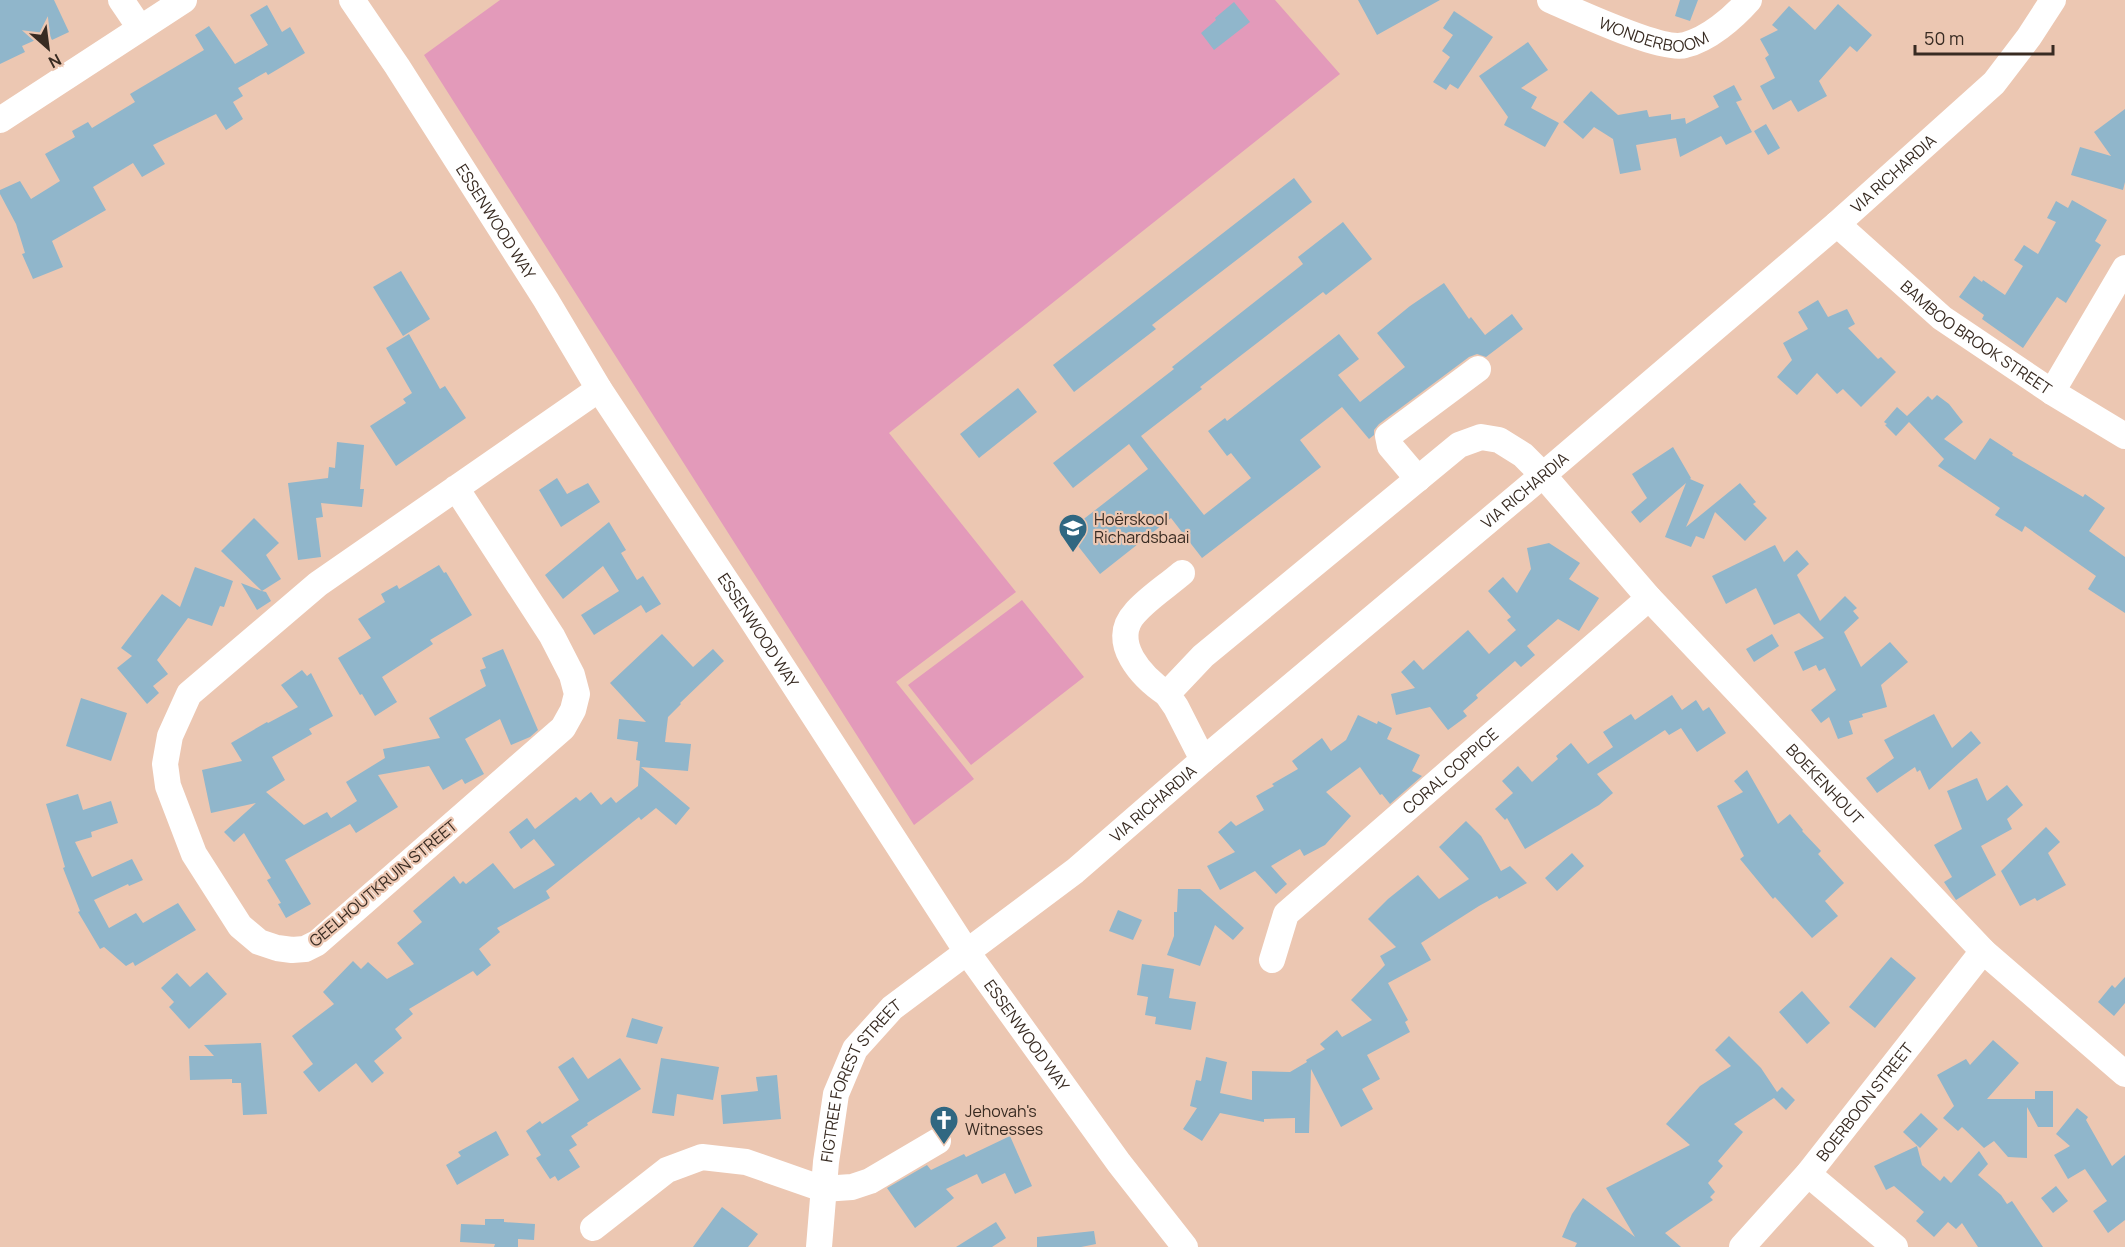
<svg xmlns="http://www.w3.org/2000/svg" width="2125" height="1247" font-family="Manrope,sans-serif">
	<rect width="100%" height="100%" fill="#ecc7b2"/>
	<path fill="#e39aba" d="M 500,0 L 1275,0 L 1340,74 L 889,433 L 1016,592 L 896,682 L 974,779 L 914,825 L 424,55 Z
		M 1022,600 L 1084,677 L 971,765 L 908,685 Z"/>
	<path fill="#90b6cb" d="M 0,0 L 54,0 L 69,32 L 52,40 L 49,34 L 22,46 L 25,52 L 0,64 Z
		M 1358,0 L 1440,0 L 1377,35 Z
		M 1680,0 L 1698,0 L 1690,21 L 1675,16 Z
		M 1234,2 L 1250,22 L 1214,50 L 1201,33 L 1216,20 L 1215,18 Z
		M 1838,4 L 1872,35 L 1857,52 L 1850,46 L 1819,81 L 1827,96 L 1798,112 L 1791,100 L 1773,110 L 1760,86 L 1775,78 L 1765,58 L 1769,55 L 1760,39 L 1778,30 L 1772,25 L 1789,6 L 1815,30 Z
		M 267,5 L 282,32 L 290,27 L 305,53 L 268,75 L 266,72 L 238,88 L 243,96 L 233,102 L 243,119 L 226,130 L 216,114 L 153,145 L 165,164 L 142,177 L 133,163 L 93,187 L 106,210 L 52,241 L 63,267 L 33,279 L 22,254 L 25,253 L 16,224 L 0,194 L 0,190 L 20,181 L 31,199 L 60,181 L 45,154 L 75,137 L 72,131 L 88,122 L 92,128 L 135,102 L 130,94 L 204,50 L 195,35 L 209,26 L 235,64 L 268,45 L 250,15 Z
		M 1454,11 L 1493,37 L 1458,89 L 1450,84 L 1446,90 L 1433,82 L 1450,57 L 1442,51 L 1453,35 L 1443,28 Z
		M 1528,42 L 1548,70 L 1521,88 L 1537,97 L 1531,108 L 1559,123 L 1545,147 L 1504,125 L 1508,117 L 1479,76 Z
		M 1734,85 L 1742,100 L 1736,102 L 1752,132 L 1726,145 L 1721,136 L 1680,157 L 1676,138 L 1636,145 L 1641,170 L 1620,174 L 1613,139 L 1594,127 L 1583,139 L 1563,122 L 1591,91 L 1618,115 L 1647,110 L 1649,117 L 1671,114 L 1671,120 L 1685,118 L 1686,124 L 1719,107 L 1713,96 Z
		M 2125,109 L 2125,182 L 2123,190 L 2071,175 L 2080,147 L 2111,156 L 2094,132 Z
		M 1766,124 L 1780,148 L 1768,155 L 1754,131 Z
		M 1294,178 L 1312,202 L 1152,325 L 1156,329 L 1074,392 L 1053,365 Z
		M 2072,200 L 2107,220 L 2095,241 L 2101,245 L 2066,303 L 2057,297 L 2023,348 L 1982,319 L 1984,315 L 1959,297 L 1974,276 L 1982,282 L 1983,280 L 2005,295 L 2023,266 L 2014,260 L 2024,245 L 2038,254 L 2056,222 L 2047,218 L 2056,201 L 2068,208 Z
		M 1343,222 L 1372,259 L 1326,295 L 1323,292 L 1200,387 L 1202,389 L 1141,436 L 1204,515 L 1251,478 L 1231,453 L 1227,456 L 1208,431 L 1225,418 L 1227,421 L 1339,334 L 1359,359 L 1338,375 L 1360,402 L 1405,367 L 1377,333 L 1410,306 L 1444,283 L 1469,319 L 1471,317 L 1485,335 L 1512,314 L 1523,329 L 1486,357 L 1477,354 L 1469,357 L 1379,424 L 1374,430 L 1374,435 L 1369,439 L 1342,407 L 1300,440 L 1321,467 L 1202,558 L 1171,518 L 1100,574 L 1067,532 L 1148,469 L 1129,444 L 1073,488 L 1053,463 L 1174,369 L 1172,367 L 1303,264 L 1298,257 Z
		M 401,271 L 430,319 L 403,336 L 373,287 Z
		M 1818,300 L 1828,317 L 1847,309 L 1855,324 L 1848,328 L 1878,359 L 1881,357 L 1896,372 L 1861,407 L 1843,389 L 1837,394 L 1817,373 L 1797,395 L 1777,377 L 1792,360 L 1783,343 L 1808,329 L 1798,312 Z
		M 409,334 L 440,389 L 445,386 L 466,418 L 396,466 L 370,426 L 406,403 L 403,399 L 412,393 L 386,348 Z
		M 1018,388 L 1037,412 L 979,458 L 960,434 Z
		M 1937,395 L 1949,404 L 1963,422 L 1944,439 L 1975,460 L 1990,438 L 2013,453 L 2012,455 L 2083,497 L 2085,494 L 2105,508 L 2089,531 L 2125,557 L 2125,613 L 2088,589 L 2096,576 L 2025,526 L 2022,532 L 1995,515 L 2000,508 L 1938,466 L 1944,459 L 1909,422 L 1896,436 L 1885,425 L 1887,424 L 1884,422 L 1897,407 L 1907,416 L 1928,396 L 1932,400 Z
		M 337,442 L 364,445 L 360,489 L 364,489 L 362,507 L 321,503 L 323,517 L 316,518 L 321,557 L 298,560 L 288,483 L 328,478 L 329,467 L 335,468 Z
		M 1673,447 L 1691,478 L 1690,479 L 1704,485 L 1686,527 L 1740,483 L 1756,502 L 1753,504 L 1767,518 L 1745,541 L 1715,512 L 1704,539 L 1696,536 L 1691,547 L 1665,537 L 1686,483 L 1640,523 L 1631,512 L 1647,498 L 1632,474 Z
		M 557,478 L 567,494 L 588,483 L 600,502 L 561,527 L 539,490 Z
		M 254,518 L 279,543 L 266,555 L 281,579 L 262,591 L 266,592 L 271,601 L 257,610 L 241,583 L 262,591 L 221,551 Z
		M 609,522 L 626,550 L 621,553 L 637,580 L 643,576 L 661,604 L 646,613 L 641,605 L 594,635 L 581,615 L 619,591 L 603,566 L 563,599 L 545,575 Z
		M 1549,543 L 1580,563 L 1569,579 L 1599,598 L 1579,631 L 1558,619 L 1527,646 L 1535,655 L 1521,667 L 1515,661 L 1476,695 L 1478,698 L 1463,711 L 1467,716 L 1448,730 L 1430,707 L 1396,715 L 1391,694 L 1415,688 L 1401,672 L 1414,660 L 1423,670 L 1468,630 L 1489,654 L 1516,630 L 1507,620 L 1511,617 L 1488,591 L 1503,577 L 1517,593 L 1531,569 L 1527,548 Z
		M 1775,545 L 1784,562 L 1797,550 L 1809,564 L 1797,575 L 1820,621 L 1845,596 L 1857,608 L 1853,611 L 1859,618 L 1844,632 L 1861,667 L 1890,642 L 1908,662 L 1881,685 L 1887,707 L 1862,714 L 1863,717 L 1849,721 L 1853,734 L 1838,739 L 1829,717 L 1821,723 L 1811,710 L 1836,690 L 1825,668 L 1819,671 L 1816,665 L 1803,671 L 1794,652 L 1824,638 L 1799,613 L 1774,625 L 1756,588 L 1726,604 L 1712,576 Z
		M 439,565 L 444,573 L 446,572 L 472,615 L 430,640 L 433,644 L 382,677 L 397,702 L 375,716 L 362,694 L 360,695 L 338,658 L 371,638 L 358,619 L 385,602 L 381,594 L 397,585 L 399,589 Z
		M 195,567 L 233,581 L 224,607 L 220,606 L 212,626 L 188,618 L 157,660 L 168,674 L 153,686 L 159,693 L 147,704 L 117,668 L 132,656 L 121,648 L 162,594 L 180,607 Z
		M 662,634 L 693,667 L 713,649 L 724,661 L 680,703 L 681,704 L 668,717 L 665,742 L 691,744 L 688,771 L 641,767 L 690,808 L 676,825 L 656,808 L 641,820 L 639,817 L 546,891 L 550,898 L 497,928 L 500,932 L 479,949 L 491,965 L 477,976 L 473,971 L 409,1009 L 413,1014 L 395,1029 L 402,1038 L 374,1061 L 384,1073 L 372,1083 L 356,1063 L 319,1092 L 303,1072 L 313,1064 L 292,1036 L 334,1004 L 323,992 L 353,961 L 361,969 L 368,962 L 387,979 L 414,964 L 397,943 L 422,922 L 413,911 L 454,876 L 460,884 L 463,881 L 466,884 L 493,863 L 514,889 L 555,865 L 534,839 L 521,849 L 509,832 L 527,818 L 535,829 L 576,797 L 580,801 L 591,792 L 601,805 L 611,797 L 616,803 L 638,786 L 640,761 L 636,760 L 638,742 L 617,739 L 619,719 L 646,722 L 610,683 Z
		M 1772,634 L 1779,646 L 1754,662 L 1746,649 Z
		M 503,649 L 538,730 L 530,737 L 511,745 L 500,719 L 465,739 L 484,774 L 465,784 L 462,779 L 443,790 L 429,766 L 378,775 L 398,807 L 356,833 L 350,824 L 285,860 L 311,904 L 286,918 L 278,904 L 281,903 L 267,880 L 271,878 L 244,833 L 234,842 L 224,832 L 256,803 L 211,813 L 202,770 L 242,761 L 231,743 L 267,722 L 268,723 L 298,707 L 281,685 L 302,670 L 307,676 L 311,673 L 333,716 L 309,729 L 312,734 L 272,757 L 285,780 L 266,792 L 304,825 L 327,812 L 331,818 L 357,801 L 346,782 L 385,758 L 383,749 L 440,738 L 429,718 L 486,686 L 480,670 L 486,668 L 482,658 Z
		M 1672,695 L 1682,710 L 1696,700 L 1703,711 L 1709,707 L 1726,733 L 1697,752 L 1681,728 L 1669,735 L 1665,730 L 1597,774 L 1613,793 L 1599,805 L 1525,849 L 1507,818 L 1505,820 L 1495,809 L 1513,793 L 1502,781 L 1518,766 L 1532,782 L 1558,759 L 1556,756 L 1571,743 L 1588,764 L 1613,747 L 1603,732 L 1631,714 L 1635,720 Z
		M 81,698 L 127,713 L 111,761 L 66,746 Z
		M 1934,714 L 1952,748 L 1971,731 L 1981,743 L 1929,790 L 1920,770 L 1917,772 L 1915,767 L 1877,793 L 1866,778 L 1894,758 L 1884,740 Z
		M 1358,715 L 1377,724 L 1378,721 L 1392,728 L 1387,739 L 1420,755 L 1412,771 L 1422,776 L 1390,804 L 1382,794 L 1380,795 L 1360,767 L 1326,792 L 1351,816 L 1325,845 L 1304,856 L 1300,849 L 1271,866 L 1287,884 L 1276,894 L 1255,871 L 1220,890 L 1207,866 L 1235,852 L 1218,832 L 1231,821 L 1236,826 L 1264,810 L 1256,796 L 1274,786 L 1272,784 L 1298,769 L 1292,761 L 1322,738 L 1331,751 L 1346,740 Z
		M 1747,770 L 1778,824 L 1790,814 L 1803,830 L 1802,831 L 1821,851 L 1818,854 L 1844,883 L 1825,901 L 1838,916 L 1812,938 L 1775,897 L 1773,899 L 1740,859 L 1744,856 L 1717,806 L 1743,792 L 1734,781 Z
		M 1977,778 L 1987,801 L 2007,785 L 2023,805 L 2007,819 L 2012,829 L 1981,846 L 1996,875 L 1956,900 L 1944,882 L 1952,877 L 1934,845 L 1962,829 L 1947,791 Z
		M 78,794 L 83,810 L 111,801 L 118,823 L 91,832 L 92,837 L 75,842 L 92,877 L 132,859 L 143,880 L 129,886 L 128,884 L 94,900 L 109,928 L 136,913 L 143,923 L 178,903 L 196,930 L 135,966 L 133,962 L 126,966 L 104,947 L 100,949 L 78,912 L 80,911 L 63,868 L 65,867 L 46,804 Z
		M 1466,821 L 1481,836 L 1501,871 L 1510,866 L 1527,883 L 1499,899 L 1497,896 L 1479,906 L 1421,943 L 1431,960 L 1388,983 L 1408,1020 L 1405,1022 L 1410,1032 L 1367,1055 L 1380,1079 L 1362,1089 L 1373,1109 L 1341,1127 L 1311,1069 L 1309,1133 L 1295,1133 L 1295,1118 L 1264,1119 L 1264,1122 L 1220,1113 L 1202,1141 L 1183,1129 L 1197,1108 L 1190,1106 L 1196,1080 L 1201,1081 L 1206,1057 L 1227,1062 L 1220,1093 L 1252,1100 L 1252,1071 L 1290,1072 L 1307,1062 L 1306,1060 L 1325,1049 L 1320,1044 L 1337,1030 L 1342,1037 L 1372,1020 L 1351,1000 L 1385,965 L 1380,956 L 1396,947 L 1368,919 L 1388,899 L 1418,875 L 1439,899 L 1469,879 L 1439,847 Z
		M 2046,827 L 2060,842 L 2048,853 L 2066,885 L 2037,901 L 2035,898 L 2020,906 L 2001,871 Z
		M 1572,853 L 1584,866 L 1557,891 L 1545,878 Z
		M 1178,889 L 1200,889 L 1244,928 L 1233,940 L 1215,925 L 1200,966 L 1167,955 L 1174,936 L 1174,912 L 1177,912 Z
		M 1118,910 L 1142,920 L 1133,940 L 1109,931 Z
		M 1891,957 L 1916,978 L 1875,1028 L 1849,1007 Z
		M 1142,964 L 1174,969 L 1169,998 L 1196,1002 L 1191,1030 L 1155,1024 L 1156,1017 L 1145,1015 L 1148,997 L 1137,995 Z
		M 207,972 L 227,994 L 189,1029 L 169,1007 L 174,1002 L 161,988 L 177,973 L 190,987 Z
		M 2125,977 L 2125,1003 L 2114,1016 L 2098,1002 L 2112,985 L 2115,988 Z
		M 1802,991 L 1830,1023 L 1807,1044 L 1779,1012 Z
		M 632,1018 L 663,1027 L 657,1044 L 626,1037 Z
		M 1729,1036 L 1761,1068 L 1777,1092 L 1782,1087 L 1795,1100 L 1786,1110 L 1774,1098 L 1734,1124 L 1743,1132 L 1718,1161 L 1723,1166 L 1708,1183 L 1715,1192 L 1710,1197 L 1713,1200 L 1665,1233 L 1681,1247 L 1575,1247 L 1577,1243 L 1562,1237 L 1572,1214 L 1583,1198 L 1635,1237 L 1606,1188 L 1690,1145 L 1666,1124 L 1700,1086 L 1731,1066 L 1715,1050 Z
		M 1993,1040 L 2019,1063 L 1987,1099 L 2035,1099 L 2035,1091 L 2053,1091 L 2053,1127 L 2038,1127 L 2027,1107 L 2027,1158 L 2008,1157 L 1994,1141 L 1984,1148 L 1962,1127 L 1958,1131 L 1943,1118 L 1954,1106 L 1937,1075 L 1966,1059 L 1970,1065 Z
		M 261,1043 L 267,1114 L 243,1115 L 241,1083 L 232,1083 L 232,1079 L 190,1080 L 189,1056 L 214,1056 L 204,1045 Z
		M 573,1057 L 588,1079 L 620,1058 L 641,1089 L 587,1123 L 588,1125 L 571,1136 L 577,1145 L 569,1150 L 580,1167 L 558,1181 L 555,1176 L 550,1179 L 536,1158 L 541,1155 L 526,1131 L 540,1121 L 542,1124 L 579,1100 L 558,1067 Z
		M 661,1058 L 719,1067 L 713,1100 L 677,1094 L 674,1116 L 652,1113 Z
		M 777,1075 L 781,1119 L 723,1124 L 721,1095 L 758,1091 L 756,1077 Z
		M 2077,1108 L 2088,1117 L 2086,1120 L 2112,1166 L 2125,1155 L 2125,1220 L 2108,1233 L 2093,1211 L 2107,1201 L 2085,1169 L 2068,1179 L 2054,1155 L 2070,1146 L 2056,1134 Z
		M 1921,1113 L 1938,1129 L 1920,1148 L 1903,1132 Z
		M 496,1131 L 509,1155 L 457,1185 L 446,1165 L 461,1156 L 458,1152 Z
		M 1010,1136 L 1032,1186 L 1015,1194 L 1005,1173 L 982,1184 L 977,1174 L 946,1189 L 954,1198 L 915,1228 L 887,1188 L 927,1165 L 931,1170 L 964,1154 L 966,1157 Z
		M 1917,1146 L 1922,1165 L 1940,1181 L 1944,1176 L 1951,1183 L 1979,1151 L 1988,1164 L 1978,1175 L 2001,1195 L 2007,1204 L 2012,1201 L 2043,1247 L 1978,1247 L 1962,1223 L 1956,1229 L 1948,1222 L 1934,1237 L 1916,1221 L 1924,1212 L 1894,1186 L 1886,1190 L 1874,1166 Z
		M 2056,1186 L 2068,1201 L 2053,1213 L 2041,1198 Z
		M 722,1207 L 758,1234 L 748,1247 L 693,1247 Z
		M 485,1219 L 504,1219 L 504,1222 L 535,1224 L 534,1240 L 518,1239 L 518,1247 L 494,1247 L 495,1244 L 460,1242 L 461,1224 L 485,1225 Z
		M 996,1222 L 1006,1238 L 992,1247 L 956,1247 Z
		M 1094,1231 L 1096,1244 L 1081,1247 L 1037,1247 L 1037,1237 Z"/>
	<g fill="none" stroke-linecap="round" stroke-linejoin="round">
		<g stroke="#fff" stroke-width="26">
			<path d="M 121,0 L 140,28"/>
			<path id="s1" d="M 352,0 L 397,66 L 546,300 L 599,389 L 752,620 L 967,952 L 1119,1163 L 1185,1247"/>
			<path id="s2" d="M 1550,0 C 1576,11 1662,52 1685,45 C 1709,39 1733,18 1749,0"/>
			<path d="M 0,120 L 184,0"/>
			<path id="s3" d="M 1837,224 L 1942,318 L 2052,392 L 2125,436"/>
			<path d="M 2052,392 L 2125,268"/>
			<path d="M 1418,479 L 1390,446 L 1388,436 L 1478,369"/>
			<path d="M 456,488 L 552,636 L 572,675 L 577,694 L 573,710 L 563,728 L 317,943 L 305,949 L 292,950 L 277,948 L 259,942 L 240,926 L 194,854 L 168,786 L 165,764 L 170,736 L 189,694 L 318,584 L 599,389"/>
			<path d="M 1167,694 C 1143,678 1108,642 1135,613 C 1148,598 1167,586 1182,573"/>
			<path id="s4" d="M 1203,760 L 1176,707 L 1167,694 L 1203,656 L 1459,445 L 1481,437 L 1499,440 L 1523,455 L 1543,475 L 1649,598 L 1983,951 L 2125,1074"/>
			<path id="s5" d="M 1272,960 L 1286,914 L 1649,598"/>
			<path d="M 1808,1174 L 1895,1247"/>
			<path d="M 593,1228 L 667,1170 L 702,1157 L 746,1162 L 823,1189 L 852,1187 L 870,1181 L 938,1141"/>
			<path id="s6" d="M 819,1247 L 826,1162 L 836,1094 L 855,1049 L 892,1008 L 1075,871 L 1203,760 L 1543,475 L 1837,224 L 1994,83 L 2029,37 L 2053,0"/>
			<path id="s7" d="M 1742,1247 L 1808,1174 L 1983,951"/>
		</g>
	</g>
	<defs>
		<g id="school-pin" transform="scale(1.5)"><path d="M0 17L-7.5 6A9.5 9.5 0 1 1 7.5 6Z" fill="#306781" stroke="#ecc7b2"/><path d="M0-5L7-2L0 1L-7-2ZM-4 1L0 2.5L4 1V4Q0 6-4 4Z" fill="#fff"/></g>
		<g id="church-pin" transform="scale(1.5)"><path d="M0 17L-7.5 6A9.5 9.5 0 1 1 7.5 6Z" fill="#306781" stroke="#ecc7b2"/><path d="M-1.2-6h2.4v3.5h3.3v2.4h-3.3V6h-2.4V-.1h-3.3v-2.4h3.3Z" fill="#fff"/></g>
	</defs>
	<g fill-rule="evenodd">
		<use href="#school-pin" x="1073" y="528"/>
		<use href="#church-pin" x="944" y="1120"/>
	</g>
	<g text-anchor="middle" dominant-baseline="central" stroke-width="4.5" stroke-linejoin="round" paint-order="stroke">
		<g font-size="16" fill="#382b22" stroke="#ecc7b2">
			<text stroke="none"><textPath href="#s2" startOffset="111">WONDERBOOM</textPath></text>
			<text stroke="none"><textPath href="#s6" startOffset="1562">VIA RICHARDIA</textPath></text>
			<text stroke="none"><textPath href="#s1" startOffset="264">ESSENWOOD WAY</textPath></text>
			<text stroke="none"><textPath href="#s3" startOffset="180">BAMBOO BROOK STREET</textPath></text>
			<text stroke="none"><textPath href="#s6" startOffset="1076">VIA RICHARDIA</textPath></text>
			<text stroke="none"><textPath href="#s1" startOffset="750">ESSENWOOD WAY</textPath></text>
			<text stroke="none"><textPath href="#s5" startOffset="266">CORAL COPPICE</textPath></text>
			<text stroke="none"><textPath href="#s4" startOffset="976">BOEKENHOUT</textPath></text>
			<text stroke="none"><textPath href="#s6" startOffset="590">VIA RICHARDIA</textPath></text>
			<text transform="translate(383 883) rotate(-40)">GEELHOUTKRUIN STREET</text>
			<text stroke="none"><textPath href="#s1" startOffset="1236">ESSENWOOD WAY</textPath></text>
			<text stroke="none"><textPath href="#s6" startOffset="176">FIGTREE FOREST STREET</textPath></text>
			<text stroke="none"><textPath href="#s7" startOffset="190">BOERBOON STREET</textPath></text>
		</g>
		<g font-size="16" fill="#382b22" stroke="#ecc7b2" text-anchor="start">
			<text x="1094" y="519">Hoërskool<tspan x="1094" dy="18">Richardsbaai</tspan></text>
			<text x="965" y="1111">Jehovah's<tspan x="965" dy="18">Witnesses</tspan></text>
		</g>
	</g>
	<g transform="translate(48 48) rotate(152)" stroke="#ecc7b2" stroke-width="4.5" paint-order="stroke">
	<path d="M0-4.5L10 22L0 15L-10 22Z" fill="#382b22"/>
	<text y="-9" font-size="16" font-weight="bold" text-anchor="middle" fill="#382b22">N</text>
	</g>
	<path d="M1915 45v9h138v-9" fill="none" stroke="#382b22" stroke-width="3"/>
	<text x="1924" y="45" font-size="18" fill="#382b22" stroke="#ecc7b2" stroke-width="4.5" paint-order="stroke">50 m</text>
</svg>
